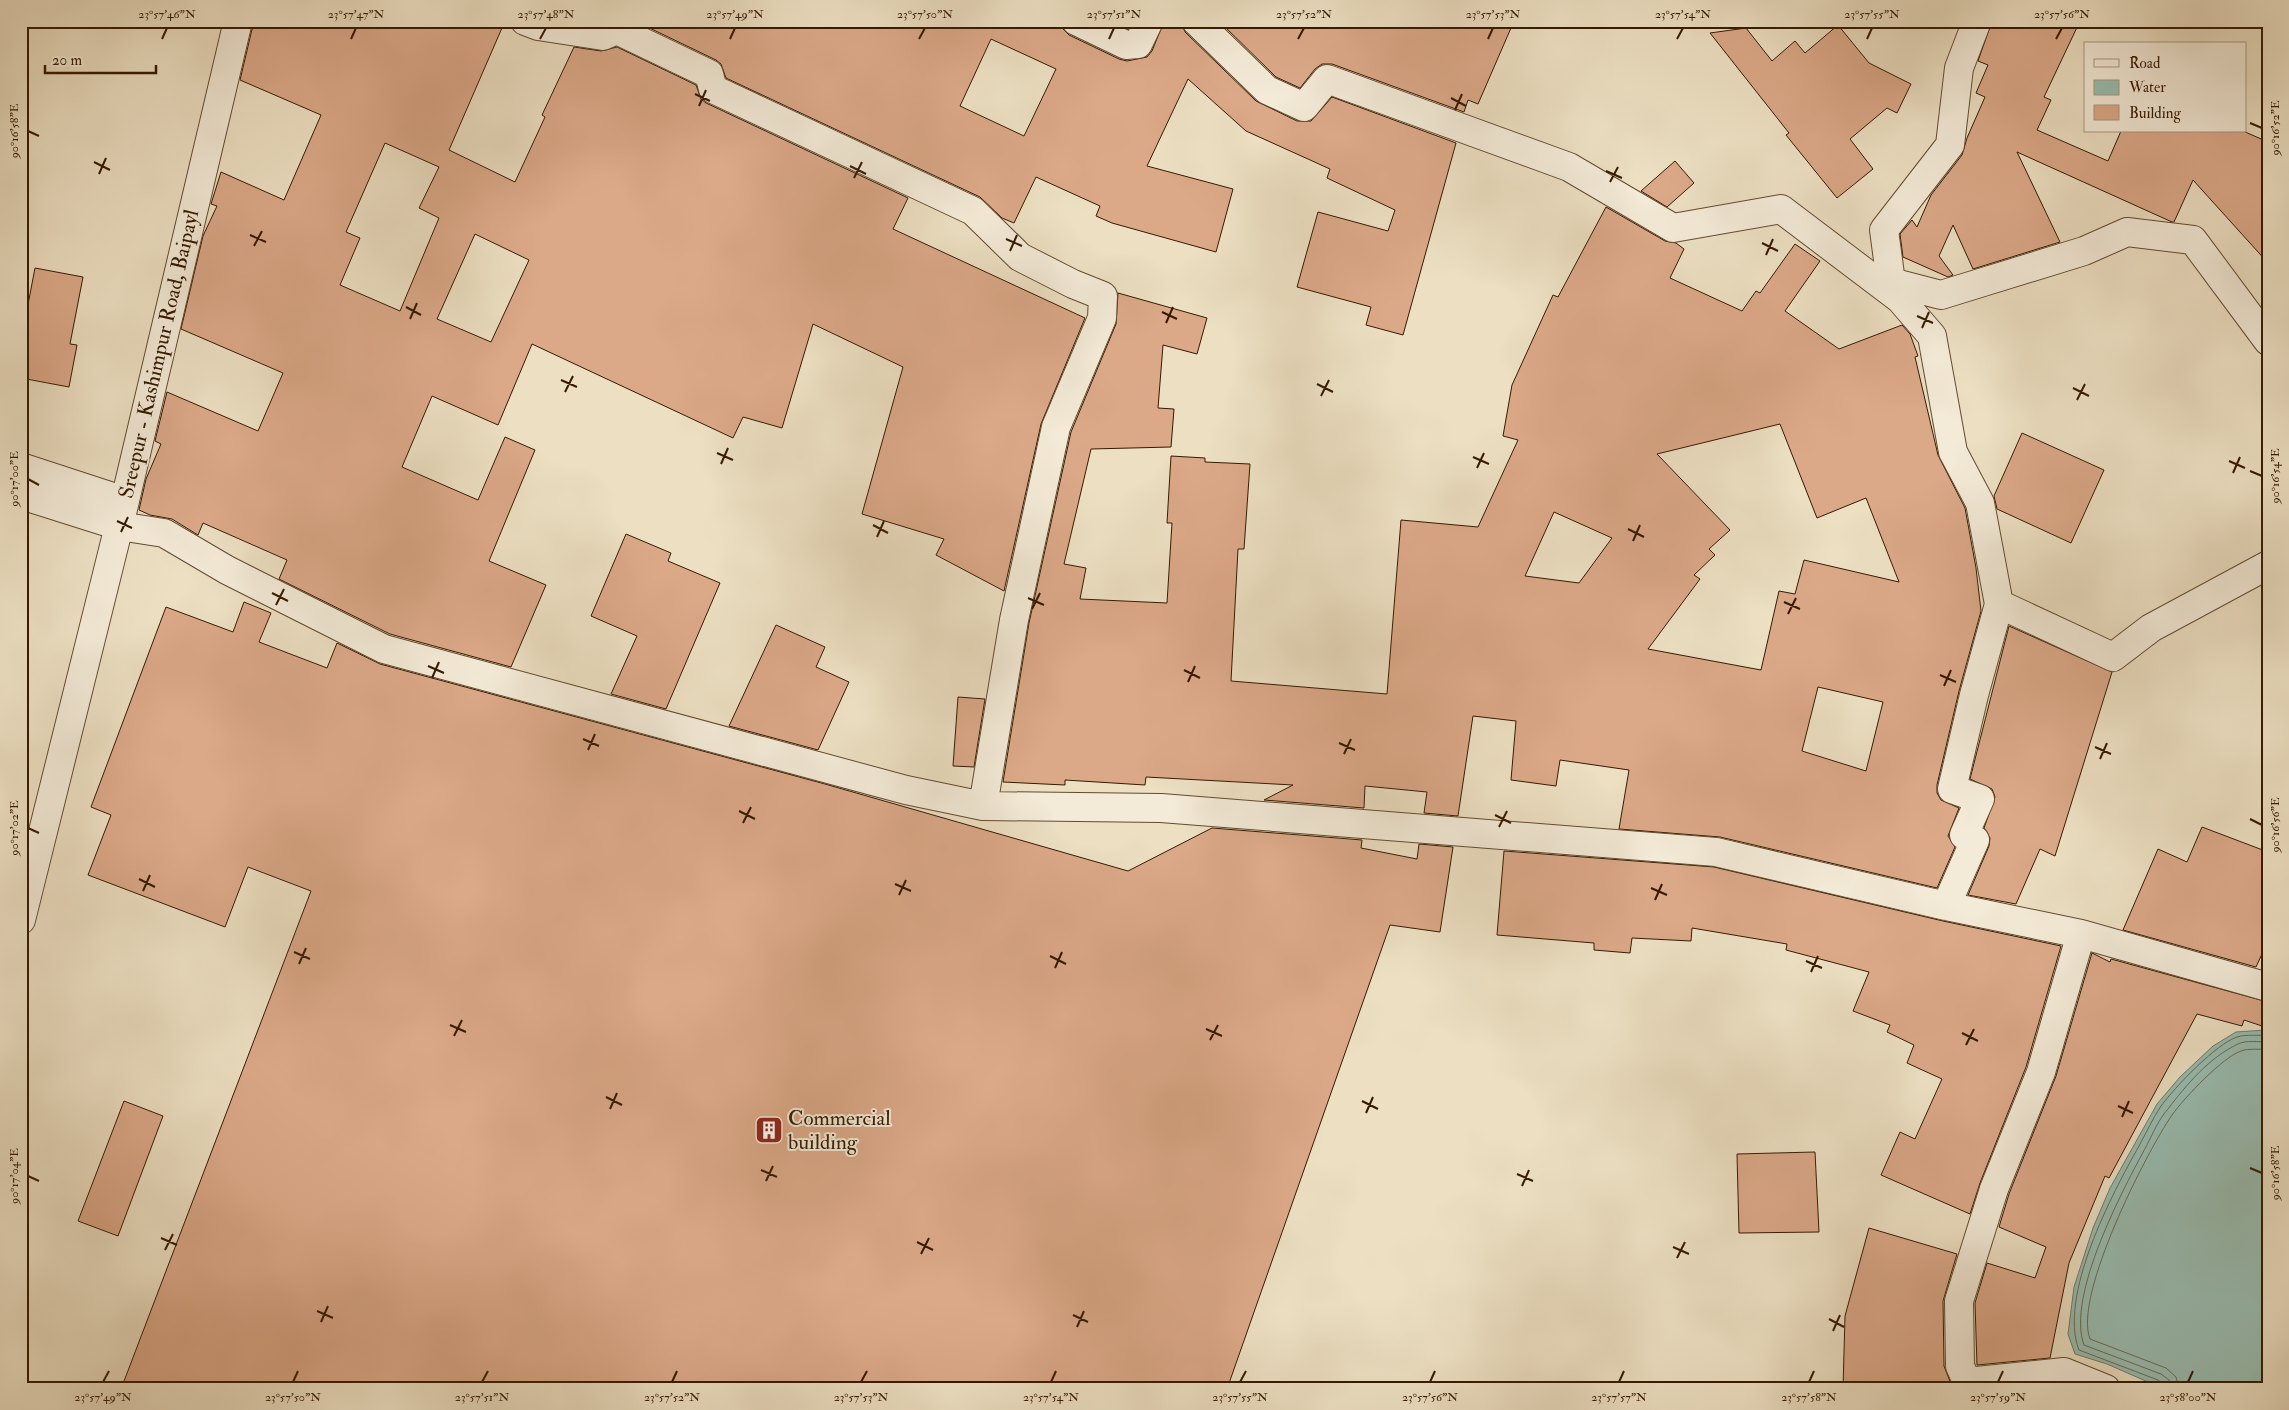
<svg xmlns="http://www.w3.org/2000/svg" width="2289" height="1410" font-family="'IM FELL Double Pica',serif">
	<rect width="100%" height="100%" fill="#ecdfc2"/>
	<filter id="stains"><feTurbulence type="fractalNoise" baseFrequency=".004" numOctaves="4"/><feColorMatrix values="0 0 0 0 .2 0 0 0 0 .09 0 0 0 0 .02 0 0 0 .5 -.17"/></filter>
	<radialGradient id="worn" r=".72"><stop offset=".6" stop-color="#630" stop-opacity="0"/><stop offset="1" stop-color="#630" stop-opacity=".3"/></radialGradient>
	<path fill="#99bdb1" stroke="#717c6a" d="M 2266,1030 L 2268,1389 L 2164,1389 L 2107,1364 L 2075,1354 L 2068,1334 L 2074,1287 L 2093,1228 L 2110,1188 L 2157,1104 L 2180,1077 L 2213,1046 L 2236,1032 Z"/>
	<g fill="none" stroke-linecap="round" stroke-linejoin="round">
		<path stroke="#676c58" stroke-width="1" d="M 2166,1389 L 2164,1384 L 2158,1380 L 2079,1350 C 2058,1296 2112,1194 2139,1146 C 2146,1133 2153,1118 2161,1106 C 2175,1087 2216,1044 2237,1037 C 2246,1034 2259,1036 2268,1035
			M 2172,1389 L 2169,1380 L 2161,1374 L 2084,1345 C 2066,1296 2123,1189 2147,1145 C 2153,1133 2159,1119 2168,1109 C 2186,1085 2210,1057 2238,1044 C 2246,1040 2259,1042 2268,1042
			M 2179,1389 L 2176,1377 L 2166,1368 L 2090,1339 C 2073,1296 2146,1153 2172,1115 C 2184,1098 2223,1057 2241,1051 C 2249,1048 2260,1050 2268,1049"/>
	</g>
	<path fill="#dba888" stroke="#351a00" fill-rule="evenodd" d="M 254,21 L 505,21 L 449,150 L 515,182 L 545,117 L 542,115 L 574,47 L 601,51 L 617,47 L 696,85 L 701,99 L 706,103 L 908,198 L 893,229 L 1085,318 L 1041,424 L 1004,591 L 936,555 L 944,539 L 862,514 L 903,367 L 813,324 L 782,428 L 743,417 L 733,438 L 532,344 L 498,425 L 432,396 L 402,467 L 478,500 L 505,437 L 535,450 L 489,561 L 546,585 L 511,667 L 390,634 L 279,579 L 287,560 L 203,523 L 198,535 L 172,519 L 150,515 L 139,510 L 146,479 L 161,444 L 155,441 L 167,392 L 258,431 L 283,373 L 181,329 L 203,236 L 217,206 L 211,204 L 221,172 L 284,200 L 321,115 L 240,80 ZM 385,143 L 439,167 L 419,208 L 439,218 L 400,311 L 340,285 L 360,238 L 346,232 ZM 475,234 L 529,260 L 491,342 L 437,319 Z
		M 635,21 L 1061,21 L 1063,29 L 1069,35 L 1119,59 L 1127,61 L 1147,57 L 1152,51 L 1164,21 L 1181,21 L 1185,32 L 1256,101 L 1297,121 L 1311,121 L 1332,97 L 1456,143 L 1403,335 L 1366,325 L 1371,307 L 1297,287 L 1318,212 L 1388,231 L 1395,210 L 1327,178 L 1330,169 L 1246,131 L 1188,79 L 1147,166 L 1233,189 L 1216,252 L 1112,223 L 1096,216 L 1100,206 L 1036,177 L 1014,223 L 1002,218 L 980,197 L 726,78 L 721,64 L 716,60 ZM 991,39 L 1056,69 L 1024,136 L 960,106 Z
		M 1219,21 L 1514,21 L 1478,104 L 1468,100 L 1464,112 L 1332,64 L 1322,64 L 1315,69 L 1300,88 L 1276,77 Z
		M 1992,21 L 2080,21 L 2044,97 L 2051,100 L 2037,130 L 2108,161 L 2121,131 L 2243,131 L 2268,142 L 2268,263 L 2193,180 L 2174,222 L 2172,222 L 2017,152 L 2060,242 L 1973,269 L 1953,225 L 1939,256 L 1953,275 L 1948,277 L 1903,257 L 1900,234 L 1912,220 L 1917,227 L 1931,195 L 1962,155 L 1967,138 L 1985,97 L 1976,93 L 1988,65 L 1978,61 Z
		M 1838,25 L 1869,63 L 1911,84 L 1897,113 L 1887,108 L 1850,139 L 1873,169 L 1837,198 L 1786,135 L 1789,133 L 1710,33 L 1746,28 L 1772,61 L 1795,41 L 1805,53 Z
		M 1675,161 L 1694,183 L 1667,207 L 1641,191 Z
		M 1606,207 L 1665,241 L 1676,243 L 1684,249 L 1670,278 L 1742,311 L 1756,291 L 1760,293 L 1795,244 L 1820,261 L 1785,311 L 1839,349 L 1902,325 L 1910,334 L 1918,356 L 1915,357 L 1938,455 L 1965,508 L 1976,568 L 1981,611 L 1959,691 L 1937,785 L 1937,793 L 1941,800 L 1959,808 L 1948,836 L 1955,847 L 1937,888 L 1720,837 L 1619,829 L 1629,770 L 1560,760 L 1556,786 L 1511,780 L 1516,721 L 1473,716 L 1458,816 L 1424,813 L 1427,792 L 1365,786 L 1364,808 L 1264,800 L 1293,785 L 1146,777 L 1145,785 L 1065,780 L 1065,785 L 1003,782 L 1029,623 L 1071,432 L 1116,324 L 1118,293 L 1207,318 L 1197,354 L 1163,345 L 1158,408 L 1174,409 L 1171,447 L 1091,449 L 1064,564 L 1086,568 L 1080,599 L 1167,603 L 1172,523 L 1167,523 L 1171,456 L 1205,458 L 1205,462 L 1250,464 L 1244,549 L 1238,549 L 1231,681 L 1387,694 L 1401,520 L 1478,527 L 1518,440 L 1503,436 L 1512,385 L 1553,295 L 1558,297 ZM 1780,424 L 1817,518 L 1866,498 L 1899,582 L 1804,560 L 1795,594 L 1779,591 L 1761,670 L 1648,649 L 1700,579 L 1694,575 L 1715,555 L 1709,549 L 1730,530 L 1657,454 ZM 1554,512 L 1612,538 L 1579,583 L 1525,576 ZM 1818,687 L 1883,702 L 1866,771 L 1802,751 Z
		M 35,268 L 83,277 L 70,344 L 77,345 L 69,387 L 21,378 L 21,341 Z
		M 2022,433 L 2104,470 L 2071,543 L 1997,509 L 1994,496 Z
		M 626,534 L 671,553 L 668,561 L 720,583 L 666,709 L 611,694 L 637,636 L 591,616 Z
		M 244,602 L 271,613 L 259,642 L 327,668 L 337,643 L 380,664 L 825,784 L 1128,871 L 1212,828 L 1362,840 L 1361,848 L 1417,859 L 1419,844 L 1453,847 L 1440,932 L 1390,925 L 1227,1389 L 121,1389 L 311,891 L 248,867 L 225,927 L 88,875 L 111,815 L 91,807 L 166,607 L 233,632 Z
		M 776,625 L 825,647 L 816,667 L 849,682 L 818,750 L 729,726 Z
		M 2009,626 L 2112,672 L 2055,856 L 2040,849 L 2016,904 L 1968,895 L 1989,846 L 1990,838 L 1984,828 L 1995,797 L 1992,789 L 1970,779 Z
		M 958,697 L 985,699 L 974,767 L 953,766 Z
		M 2202,827 L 2268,852 L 2268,941 L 2256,967 L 2123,930 L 2158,849 L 2187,862 Z
		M 1504,851 L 1714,867 L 1943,921 L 2061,946 L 2026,1067 L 1980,1183 L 1970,1214 L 1881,1175 L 1900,1132 L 1915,1139 L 1942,1079 L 1907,1063 L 1914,1045 L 1887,1032 L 1890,1025 L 1853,1011 L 1869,972 L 1786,950 L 1787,944 L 1692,928 L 1691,941 L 1632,938 L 1630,953 L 1594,950 L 1594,943 L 1497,935 Z
		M 2092,953 L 2110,962 L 2111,959 L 2268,1002 L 2268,1028 L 2244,1020 L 2242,1026 L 2197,1014 L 2109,1178 L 2105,1176 L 2069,1263 L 2050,1358 L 1977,1365 L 1975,1303 L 1987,1263 L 2035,1278 L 2046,1247 L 1999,1227 L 2009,1194 L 2056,1076 Z
		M 124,1101 L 163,1116 L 118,1236 L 78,1221 Z
		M 1815,1152 L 1819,1232 L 1739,1233 L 1737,1154 Z
		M 1869,1228 L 1957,1254 L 1943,1301 L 1944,1366 L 1953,1389 L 1843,1389 L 1845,1316 Z"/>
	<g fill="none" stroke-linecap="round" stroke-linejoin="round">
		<g stroke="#634b30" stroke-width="30">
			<path id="minor" d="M 525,21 L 538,26 L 603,36 L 617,30 L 709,74 L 713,89 L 973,211 L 1020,257 L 1073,284 L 1103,296 L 1102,318 L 1056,427 L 1014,620 L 983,806
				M 1076,21 L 1126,45 L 1138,44 L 1149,21
				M 1196,21 L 1267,90 L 1304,107 L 1327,79 L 1569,167 L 1673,228 L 1781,209 L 1900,299 L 1932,336 L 1953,452 L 1980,503 L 1999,604 L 1974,695 L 1952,789 L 1980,799 L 1964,835 L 1975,840 L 1946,906
				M 1977,21 L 1959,68 L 1950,145 L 1884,230 L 1891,282 L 1941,295 L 2084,251 L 2127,232 L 2193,240 L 2268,341
				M 21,467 L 125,501
				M 21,495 L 119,526 L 164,533 L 227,570 L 384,649 L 906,790 L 983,806 L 1161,808 L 1716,852 L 1946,906 L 2081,934 L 2268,987
				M 1999,604 L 2113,657 L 2151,628 L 2268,565
				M 21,920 L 119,526 L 238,21
				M 1967,1382 L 2064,1372 L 2106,1389
				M 1970,1389 L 1960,1366 L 1959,1301 L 1994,1189 L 2041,1072 L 2081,934"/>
		</g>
		<use href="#minor" stroke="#f3ead7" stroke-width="28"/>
	</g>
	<path fill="none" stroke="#351a00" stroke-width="2" d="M 162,39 L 167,28M 351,39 L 356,28M 540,39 L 546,28M 730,39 L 735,28M 919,39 L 925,28M 1109,39 L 1114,28M 1298,39 L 1304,28M 1488,39 L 1493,28M 1677,39 L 1683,28M 1867,39 L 1872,28M 2056,39 L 2062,28M 695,94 L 710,101M 1451,98 L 1466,106M 699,106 L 706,90M 1455,110 L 1462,94M 2250,123 L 2262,128M 28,131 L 39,136M 94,162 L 110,170M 850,166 L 866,174M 1606,171 L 1622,178M 99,174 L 106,158M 854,178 L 862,162M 1610,182 L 1618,167M 250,235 L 266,242M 1006,239 L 1022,246M 1762,243 L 1778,251M 254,246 L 262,231M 1010,251 L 1017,235M 1766,255 L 1773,239M 406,307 L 421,315M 1162,312 L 1177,319M 1917,316 L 1933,323M 410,319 L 417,303M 1166,323 L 1173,307M 1922,328 L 1929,312M 561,380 L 577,387M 1317,384 L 1333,392M 2073,388 L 2089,396M 565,392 L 573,376M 1321,396 L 1329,380M 2077,400 L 2085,384M 717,453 L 733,460M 1473,457 L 1489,464M 2229,461 L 2245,468M 721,464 L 728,448M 1477,468 L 1484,453M 2250,471 L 2262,476M 2233,473 L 2240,457M 28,479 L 39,485M 117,521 L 132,528M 873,525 L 888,533M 1628,529 L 1644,537M 121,532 L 128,517M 877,537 L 884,521M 1633,541 L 1640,525M 272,593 L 288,601M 1028,598 L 1044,605M 1784,602 L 1800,609M 276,605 L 284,589M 1032,609 L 1040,593M 1788,614 L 1796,598M 428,666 L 444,673M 1184,670 L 1200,678M 1940,675 L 1956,682M 432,678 L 439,662M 1188,682 L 1195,666M 1944,686 L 1951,670M 583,739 L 599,746M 1339,743 L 1355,750M 2095,747 L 2111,754M 588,750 L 595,734M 1344,754 L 1351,739M 2100,759 L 2107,743M 739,811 L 755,819M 1495,815 L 1511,823M 2250,819 L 2262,825M 743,823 L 751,807M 1499,827 L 1507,811M 28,828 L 39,833M 139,879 L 155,887M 895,884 L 911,891M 1651,888 L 1667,895M 143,891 L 150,875M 899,895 L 906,880M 1655,900 L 1662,884M 294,952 L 310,959M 1050,956 L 1066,964M 1806,961 L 1822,968M 299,964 L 306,948M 1055,968 L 1062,952M 1811,972 L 1818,956M 450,1025 L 466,1032M 1206,1029 L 1222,1036M 1962,1033 L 1978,1041M 454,1036 L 462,1020M 1210,1040 L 1218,1025M 1966,1045 L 1974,1029M 606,1097 L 622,1105M 1362,1101 L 1378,1109M 2118,1106 L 2133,1113M 610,1109 L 617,1093M 1366,1113 L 1373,1097M 2122,1117 L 2129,1101M 2250,1168 L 2262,1173M 761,1170 L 777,1177M 1517,1174 L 1533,1181M 28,1176 L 39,1181M 766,1181 L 773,1166M 1522,1186 L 1529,1170M 161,1238 L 177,1245M 917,1242 L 933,1250M 1673,1247 L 1689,1254M 165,1250 L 173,1234M 921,1254 L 929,1238M 1677,1258 L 1685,1242M 317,1311 L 333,1318M 1073,1315 L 1088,1322M 1829,1319 L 1844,1327M 321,1322 L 328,1306M 1077,1327 L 1084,1311M 1833,1331 L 1840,1315M 103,1382 L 109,1371M 293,1382 L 298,1371M 482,1382 L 488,1371M 672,1382 L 677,1371M 861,1382 L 867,1371M 1051,1382 L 1056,1371M 1240,1382 L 1246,1371M 1430,1382 L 1435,1371M 1619,1382 L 1624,1371M 1809,1382 L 1814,1371M 1998,1382 L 2003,1371M 2188,1382 L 2193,1371"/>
	<defs>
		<g id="building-square" transform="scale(1.4375)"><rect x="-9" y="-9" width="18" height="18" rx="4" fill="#8f2418" stroke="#f3ead7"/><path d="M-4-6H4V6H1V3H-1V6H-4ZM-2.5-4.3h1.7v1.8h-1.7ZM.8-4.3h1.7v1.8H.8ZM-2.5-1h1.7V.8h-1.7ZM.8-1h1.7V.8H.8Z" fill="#fff"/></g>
	</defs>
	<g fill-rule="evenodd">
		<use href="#building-square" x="769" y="1130"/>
	</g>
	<g text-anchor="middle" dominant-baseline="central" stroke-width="4" stroke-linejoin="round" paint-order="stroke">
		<g font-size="21" fill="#351a00" stroke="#f3ead7">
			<text transform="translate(159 354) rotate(-77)">Sreepur - Kashimpur Road, Baipayl</text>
		</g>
		<g font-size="21" fill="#351a00" stroke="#f3ead7" text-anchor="start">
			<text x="788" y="1118">Commercial<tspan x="788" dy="24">building</tspan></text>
		</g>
	</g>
	<rect width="2289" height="1410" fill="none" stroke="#ecdfc2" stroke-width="55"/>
	<rect x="2084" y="42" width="162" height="90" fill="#f3ead7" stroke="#a79781"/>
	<rect x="2094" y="59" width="25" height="8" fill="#f3ead7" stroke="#a79781"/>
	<text x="2129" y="68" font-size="15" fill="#351a00">Road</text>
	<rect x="2094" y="80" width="25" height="15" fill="#99bdb1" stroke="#a79781"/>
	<text x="2129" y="92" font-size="15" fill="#351a00">Water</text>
	<rect x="2094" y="105" width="25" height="15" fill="#dba888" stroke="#a79781"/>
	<text x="2129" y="118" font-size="15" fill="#351a00">Building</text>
	<path d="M45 65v8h111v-8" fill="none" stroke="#351a00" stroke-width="2.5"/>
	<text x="52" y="65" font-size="15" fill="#351a00" stroke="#f3ead7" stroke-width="4" paint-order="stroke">20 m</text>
	<rect x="28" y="28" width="2234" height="1354" fill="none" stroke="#351a00" stroke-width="2"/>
	<g font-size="12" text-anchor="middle" fill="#351a00">
		<text x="167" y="18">23°57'46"N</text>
		<text x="356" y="18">23°57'47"N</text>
		<text x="546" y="18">23°57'48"N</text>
		<text x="735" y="18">23°57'49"N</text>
		<text x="925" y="18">23°57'50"N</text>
		<text x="1114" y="18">23°57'51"N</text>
		<text x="1304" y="18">23°57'52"N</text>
		<text x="1493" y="18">23°57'53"N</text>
		<text x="1683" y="18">23°57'54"N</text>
		<text x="1872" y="18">23°57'55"N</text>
		<text x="2062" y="18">23°57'56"N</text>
		<text transform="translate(2275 128) rotate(-90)" y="4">90°16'52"E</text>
		<text transform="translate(14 131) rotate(-90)" y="4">90°16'58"E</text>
		<text transform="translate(2275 476) rotate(-90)" y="4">90°16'54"E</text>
		<text transform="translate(14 479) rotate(-90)" y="4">90°17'00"E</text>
		<text transform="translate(2275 825) rotate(-90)" y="4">90°16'56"E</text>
		<text transform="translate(14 828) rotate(-90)" y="4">90°17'02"E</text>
		<text transform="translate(2275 1173) rotate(-90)" y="4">90°16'58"E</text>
		<text transform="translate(14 1176) rotate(-90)" y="4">90°17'04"E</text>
		<text x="103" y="1401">23°57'49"N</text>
		<text x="293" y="1401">23°57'50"N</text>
		<text x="482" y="1401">23°57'51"N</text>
		<text x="672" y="1401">23°57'52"N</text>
		<text x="861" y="1401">23°57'53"N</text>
		<text x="1051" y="1401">23°57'54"N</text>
		<text x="1240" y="1401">23°57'55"N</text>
		<text x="1430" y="1401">23°57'56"N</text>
		<text x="1619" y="1401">23°57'57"N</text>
		<text x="1809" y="1401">23°57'58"N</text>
		<text x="1998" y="1401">23°57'59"N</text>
		<text x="2188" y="1401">23°58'00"N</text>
	</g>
	<rect width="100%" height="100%" filter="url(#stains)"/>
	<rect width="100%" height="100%" fill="url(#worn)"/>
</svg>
